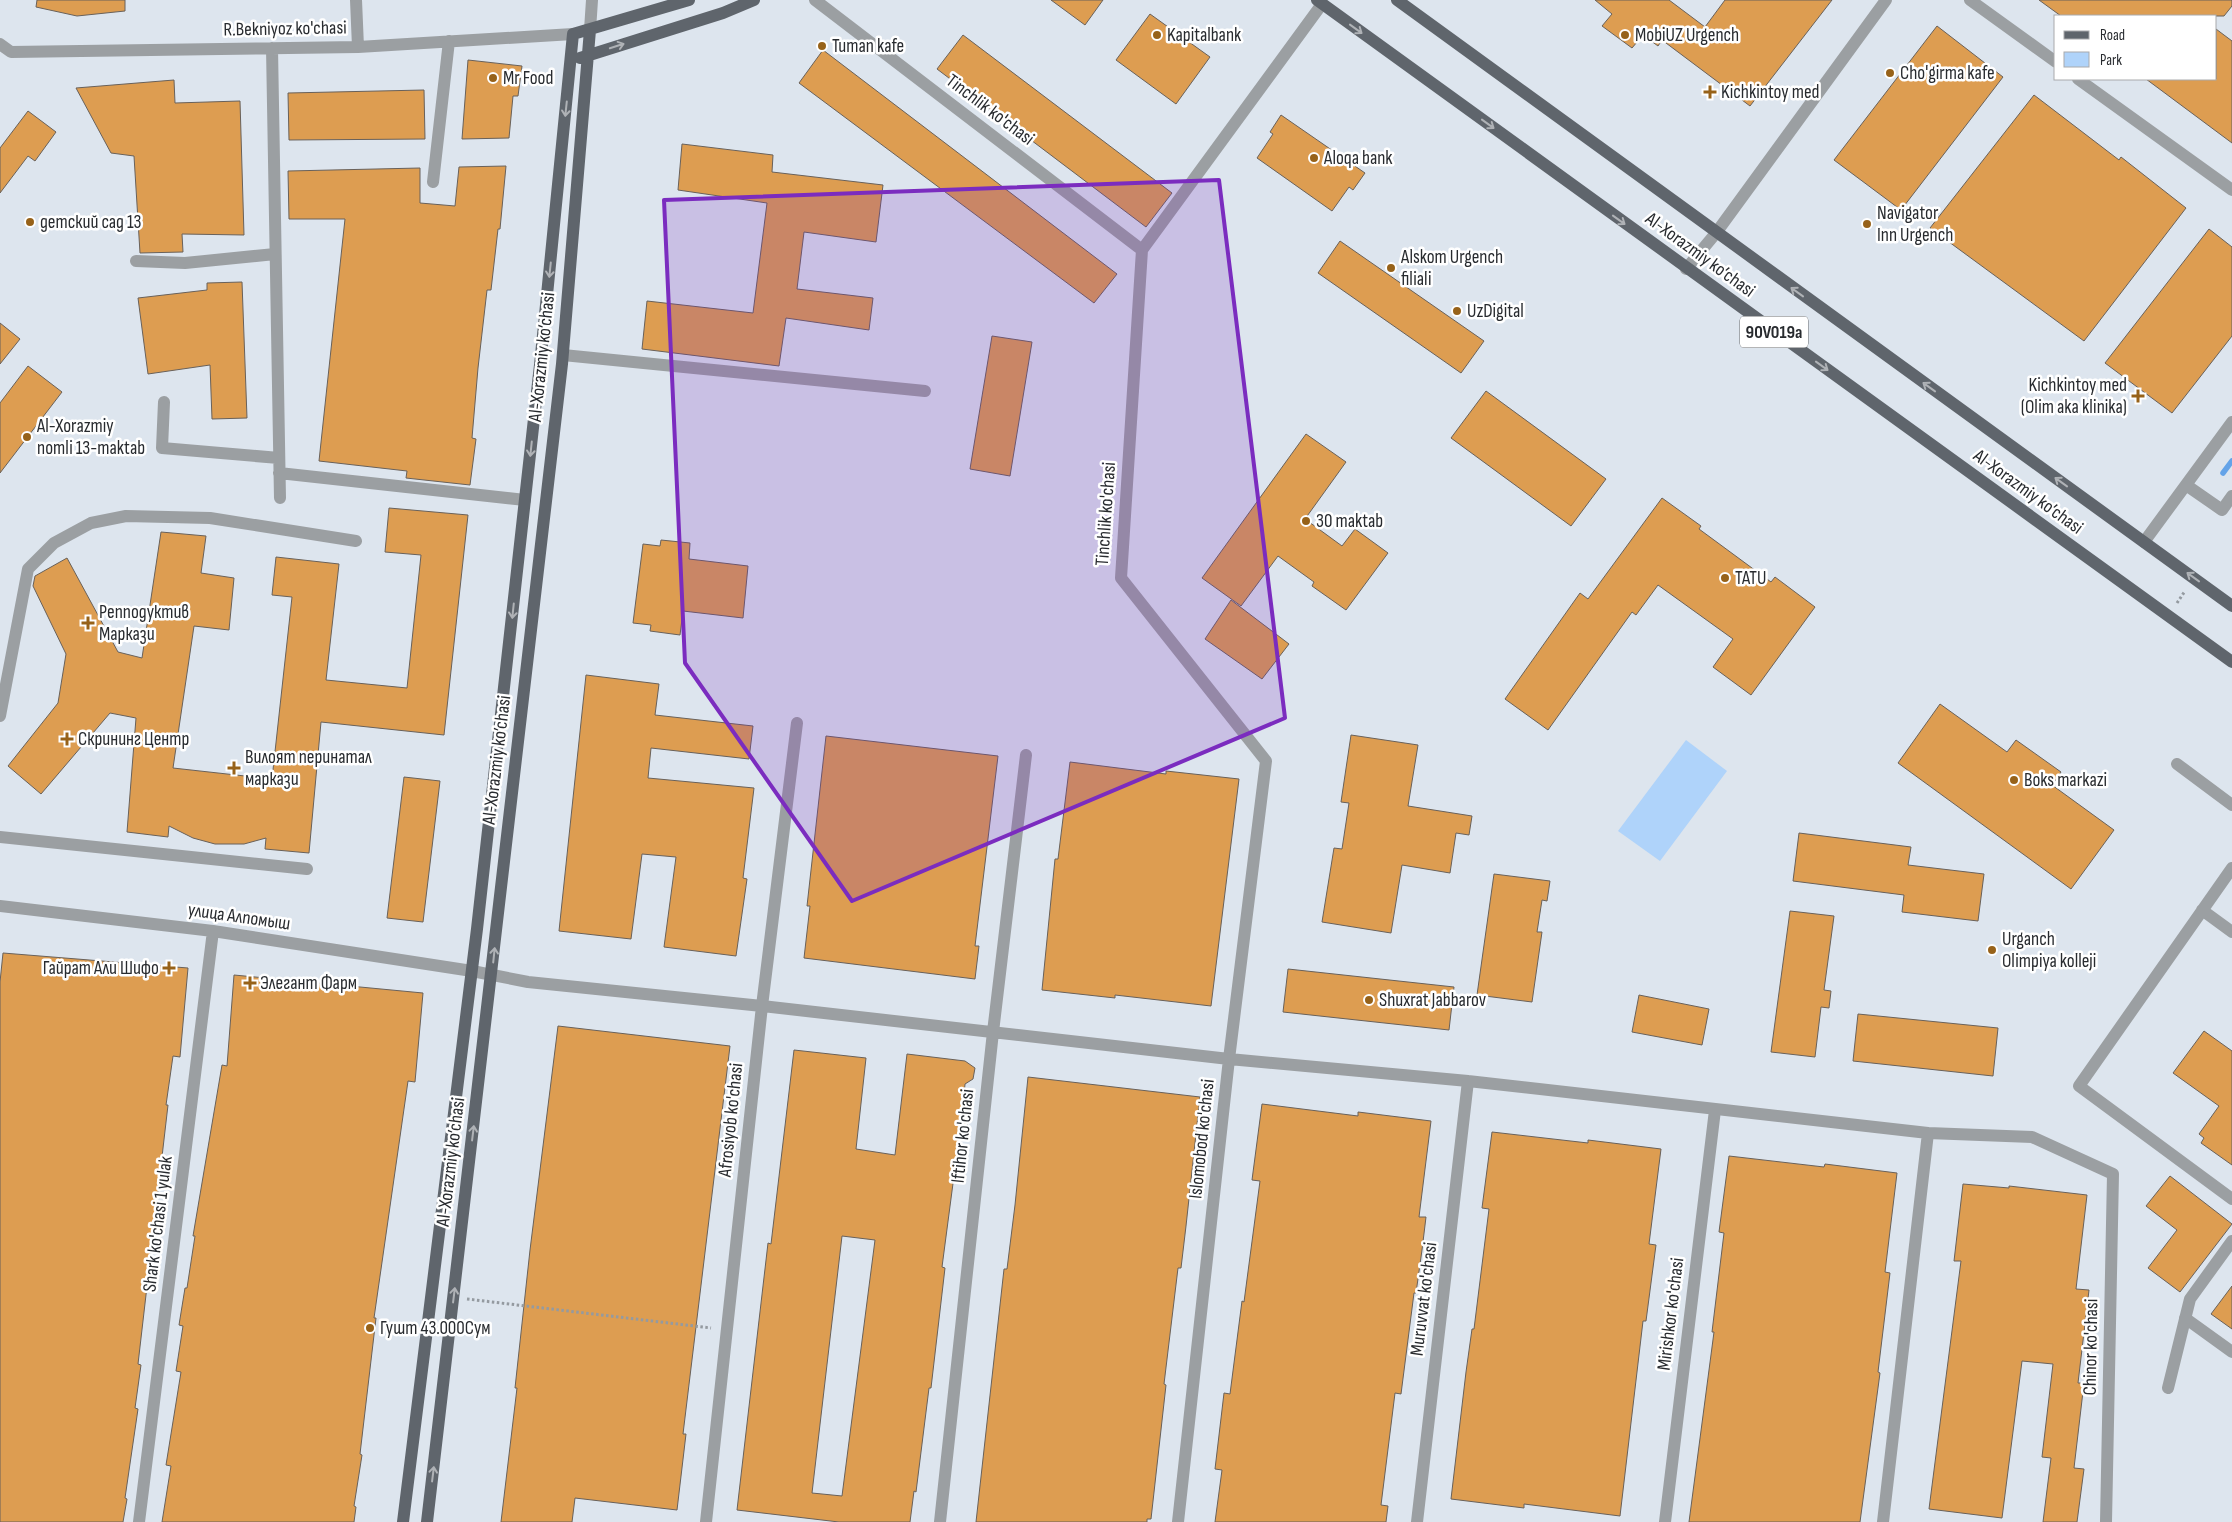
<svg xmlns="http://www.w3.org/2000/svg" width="2232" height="1522" font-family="'Sofia Sans Condensed',sans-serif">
	<rect width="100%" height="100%" fill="#dde5ee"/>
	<path fill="#afd3fa" d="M 1686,740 L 1727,771 L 1660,861 L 1618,831 Z"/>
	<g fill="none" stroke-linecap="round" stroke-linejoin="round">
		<path stroke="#64a3e8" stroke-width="5.5" d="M 2223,473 L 2232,461"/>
	</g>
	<path fill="#dd9d51" stroke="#69615a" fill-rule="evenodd" d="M 37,0 L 125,0 L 125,11 L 77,16 L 36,7 Z
		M 1051,0 L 1103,0 L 1085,25 Z
		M 1595,0 L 1669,0 L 1705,27 L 1725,0 L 1832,0 L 1750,106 L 1662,40 L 1658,46 L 1643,35 L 1632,48 L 1602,26 L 1612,14 Z
		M 2039,0 L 2232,0 L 2232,6 L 2224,16 L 2061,16 Z
		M 1150,14 L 1210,57 L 1176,104 L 1116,60 Z
		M 1937,26 L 2003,77 L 1901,210 L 1834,160 Z
		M 2216,29 L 2232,41 L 2232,143 L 2146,79 L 2216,79 Z
		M 963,35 L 1172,193 L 1146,227 L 937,69 Z
		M 823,50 L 1117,274 L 1094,303 L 799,83 Z
		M 468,60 L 522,66 L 518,96 L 513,96 L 509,138 L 462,139 Z
		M 174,80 L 175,103 L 240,101 L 244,235 L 182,234 L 183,252 L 140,253 L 134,156 L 111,153 L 76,88 Z
		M 424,90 L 425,139 L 289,140 L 288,93 Z
		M 2034,95 L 2119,160 L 2121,157 L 2186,208 L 2084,341 L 1930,228 Z
		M 28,111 L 56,132 L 35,161 L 28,156 L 0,193 L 0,148 Z
		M 1281,115 L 1365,173 L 1353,190 L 1349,187 L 1332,211 L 1257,158 L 1273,134 L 1270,132 Z
		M 682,144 L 773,155 L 772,172 L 883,185 L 876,242 L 804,232 L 797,289 L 873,298 L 869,330 L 786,318 L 779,366 L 642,349 L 647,301 L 753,313 L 767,203 L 678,190 Z
		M 506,166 L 500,229 L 498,229 L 491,290 L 487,290 L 478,368 L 472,438 L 476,439 L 470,485 L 406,478 L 407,471 L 319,461 L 345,219 L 289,219 L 288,171 L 420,168 L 420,203 L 455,206 L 459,167 Z
		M 2209,229 L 2232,247 L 2232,336 L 2172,413 L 2105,363 Z
		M 1340,241 L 1484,341 L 1461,373 L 1318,273 Z
		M 242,282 L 247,418 L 212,419 L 210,365 L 148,374 L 138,298 L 207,290 L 207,283 Z
		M 0,323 L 20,339 L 0,364 Z
		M 992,336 L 1032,342 L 1010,476 L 970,469 Z
		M 28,366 L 62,392 L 0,473 L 0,403 Z
		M 1486,391 L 1606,479 L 1571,526 L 1451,438 Z
		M 1306,434 L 1346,462 L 1305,519 L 1342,546 L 1355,529 L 1388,553 L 1346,610 L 1312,586 L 1314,582 L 1278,556 L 1241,606 L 1202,578 Z
		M 1662,498 L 1701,526 L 1699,529 L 1771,582 L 1775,577 L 1815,607 L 1751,695 L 1713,667 L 1733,639 L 1658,585 L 1636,615 L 1632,612 L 1548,730 L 1505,699 L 1580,593 L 1588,599 Z
		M 389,508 L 468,515 L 444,735 L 321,722 L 309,853 L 265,849 L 266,838 L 244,844 L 215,844 L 193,838 L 169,826 L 168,837 L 127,832 L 136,718 L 110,713 L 41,794 L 8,766 L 58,703 L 66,654 L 33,586 L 35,576 L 67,558 L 118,652 L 142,658 L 161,532 L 206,536 L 201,573 L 234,578 L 229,630 L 194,626 L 173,768 L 272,779 L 292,597 L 272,595 L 276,557 L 339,564 L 326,680 L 407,688 L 421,555 L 385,552 Z
		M 661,540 L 690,543 L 689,559 L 748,566 L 743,618 L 683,611 L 680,635 L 650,631 L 651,625 L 633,623 L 643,544 L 660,546 Z
		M 1231,600 L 1289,644 L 1262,679 L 1205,639 Z
		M 586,675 L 659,684 L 655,715 L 753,726 L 749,759 L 651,748 L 648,778 L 754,788 L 743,878 L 747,879 L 736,956 L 664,947 L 676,857 L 642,854 L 631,939 L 559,931 Z
		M 1940,704 L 2007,752 L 2016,740 L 2061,772 L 2052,785 L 2114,830 L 2071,889 L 1898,763 Z
		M 1351,735 L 1418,745 L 1408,806 L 1472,816 L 1469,835 L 1456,833 L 1450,873 L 1402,865 L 1391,933 L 1322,922 L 1334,848 L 1342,849 L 1349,803 L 1341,802 Z
		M 826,736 L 998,756 L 975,946 L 979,946 L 975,979 L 804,958 L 810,906 L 807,906 Z
		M 1070,762 L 1166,774 L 1166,771 L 1239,779 L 1211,1006 L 1115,995 L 1115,998 L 1042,990 L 1055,859 L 1058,859 Z
		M 404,777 L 440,781 L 423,922 L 387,918 Z
		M 1799,833 L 1911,847 L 1908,865 L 1984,874 L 1978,921 L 1902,912 L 1904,895 L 1793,881 Z
		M 1494,874 L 1550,881 L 1547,901 L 1542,900 L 1537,932 L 1542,932 L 1532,1002 L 1477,995 Z
		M 1790,911 L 1834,916 L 1824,990 L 1831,991 L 1829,1008 L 1821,1007 L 1815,1057 L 1771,1052 Z
		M 3,953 L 188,968 L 180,1057 L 173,1056 L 166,1105 L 168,1105 L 138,1364 L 141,1365 L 135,1408 L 138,1409 L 125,1498 L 127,1499 L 123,1522 L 0,1522 L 0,982 Z
		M 1288,969 L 1454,987 L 1449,1030 L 1283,1012 Z
		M 234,975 L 423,993 L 415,1082 L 408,1081 L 374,1318 L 376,1318 L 360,1454 L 362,1455 L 354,1506 L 356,1507 L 354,1522 L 162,1522 L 171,1466 L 166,1465 L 181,1372 L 176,1371 L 183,1326 L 179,1325 L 185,1288 L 187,1288 L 195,1236 L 193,1236 L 222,1065 L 227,1066 Z
		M 1639,995 L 1709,1009 L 1702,1045 L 1632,1032 Z
		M 1858,1014 L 1998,1028 L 1993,1076 L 1853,1061 Z
		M 558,1026 L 730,1046 L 683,1434 L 686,1434 L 677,1510 L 575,1498 L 572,1522 L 501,1522 L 517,1388 L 515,1388 L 530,1250 Z
		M 2204,1031 L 2232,1051 L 2232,1165 L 2201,1143 L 2204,1138 L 2199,1134 L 2219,1106 L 2173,1073 Z
		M 794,1050 L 866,1058 L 856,1149 L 895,1155 L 907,1054 L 965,1061 L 975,1068 L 973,1079 L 965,1084 L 962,1119 L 969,1126 L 967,1136 L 961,1141 L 959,1153 L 957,1153 L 942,1267 L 945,1268 L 931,1388 L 929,1388 L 916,1492 L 914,1491 L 910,1522 L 839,1522 L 737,1510 L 768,1243 L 771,1244 ZM 842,1236 L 875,1240 L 842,1496 L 812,1493 Z
		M 1028,1077 L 1200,1097 L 1186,1226 L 1181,1268 L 1178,1268 L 1164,1384 L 1166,1385 L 1151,1519 L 1147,1519 L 1147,1522 L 976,1522 L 1004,1269 L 1007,1269 L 1015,1205 Z
		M 1262,1104 L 1358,1116 L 1358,1112 L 1431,1121 L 1419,1217 L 1426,1217 L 1422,1250 L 1416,1293 L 1414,1293 L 1401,1394 L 1395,1393 L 1381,1505 L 1388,1506 L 1386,1522 L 1215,1522 L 1222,1470 L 1215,1469 L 1224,1393 L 1230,1394 L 1242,1301 L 1244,1302 L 1260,1181 L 1252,1180 Z
		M 1492,1132 L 1588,1143 L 1588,1140 L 1661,1149 L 1649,1244 L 1656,1245 L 1646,1321 L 1643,1321 L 1620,1516 L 1524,1504 L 1524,1508 L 1451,1499 L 1466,1372 L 1472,1329 L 1474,1329 L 1489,1209 L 1482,1208 Z
		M 1729,1156 L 1824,1167 L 1825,1164 L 1897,1173 L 1885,1272 L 1890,1273 L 1878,1372 L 1880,1373 L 1860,1522 L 1689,1522 L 1714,1332 L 1712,1332 L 1724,1233 L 1719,1232 Z
		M 2170,1176 L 2232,1224 L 2180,1292 L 2148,1268 L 2177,1230 L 2146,1206 Z
		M 1963,1184 L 2009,1188 L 2009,1186 L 2087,1195 L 2076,1289 L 2089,1290 L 2078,1383 L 2084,1383 L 2074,1468 L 2084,1469 L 2077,1522 L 2043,1522 L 2051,1458 L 2042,1457 L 2053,1364 L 2022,1361 L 2002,1518 L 1929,1509 L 1961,1261 L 1954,1261 Z
		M 2232,1286 L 2232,1329 L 2211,1314 Z"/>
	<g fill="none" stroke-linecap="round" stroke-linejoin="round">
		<path stroke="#949aa0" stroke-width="3" stroke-dasharray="2.5 2.5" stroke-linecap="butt" d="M 2177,603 L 2185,591
			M 467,1299 L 711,1328"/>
		<path stroke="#9b9fa2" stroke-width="12" d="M 356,0 L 358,47
			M 815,0 L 1142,250
			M 1970,0 L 2056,62
			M 590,30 L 592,0
			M 0,44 L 11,52 L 358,47 L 573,34
			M 272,48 L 280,498
			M 2078,79 L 2232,190
			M 433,182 L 449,41
			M 136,261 L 185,263 L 275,254
			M 1686,269 L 1716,233 L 1886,0
			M 563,355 L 925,391
			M 164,402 L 162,448 L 279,458
			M 279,473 L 525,500
			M 2186,485 L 2222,510 L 2232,496
			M 2144,542 L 2232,422
			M 0,716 L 28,569 L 54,543 L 91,523 L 126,516 L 210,518 L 356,541
			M 2177,764 L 2232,805
			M 0,837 L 307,869
			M 2232,868 L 2079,1086 L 2232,1199
			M 0,906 L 213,931 L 472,971 L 528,982 L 762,1006 L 1229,1059 L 1468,1081 L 1928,1133 L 2032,1137 L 2113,1174 L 2106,1522
			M 2202,910 L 2232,932
			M 2185,1318 L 2232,1352
			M 2168,1388 L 2190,1299 L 2232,1241
			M 139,1522 L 213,931
			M 706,1522 L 762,1006 L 797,723
			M 940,1522 L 993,1032 L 1026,755
			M 1178,1522 L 1229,1059 L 1266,761 L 1121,578 L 1142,250 L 1322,4
			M 1417,1522 L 1468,1081
			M 1665,1522 L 1715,1110
			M 1883,1522 L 1928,1133"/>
		<path stroke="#5f656c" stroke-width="12" d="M 1317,0 L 2232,662
			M 1397,0 L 2232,606
			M 580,58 L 723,13 L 754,0
			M 403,1522 L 477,929 L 540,365 L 573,34 L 689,0
			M 427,1522 L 562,364 L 590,30"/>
	</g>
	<defs><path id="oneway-shaft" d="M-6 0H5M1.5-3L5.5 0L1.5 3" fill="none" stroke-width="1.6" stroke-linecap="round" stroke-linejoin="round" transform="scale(1.25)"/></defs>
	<g stroke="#afb2b6">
		<use href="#oneway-shaft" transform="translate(1356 29) rotate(36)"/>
		<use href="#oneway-shaft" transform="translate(617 46) rotate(-18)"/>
		<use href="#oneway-shaft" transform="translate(566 109) rotate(96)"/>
		<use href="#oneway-shaft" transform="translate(1488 124) rotate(36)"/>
		<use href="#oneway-shaft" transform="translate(1619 220) rotate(36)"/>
		<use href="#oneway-shaft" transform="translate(550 270) rotate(96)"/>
		<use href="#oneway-shaft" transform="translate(1797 292) rotate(-144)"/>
		<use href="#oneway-shaft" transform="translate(1822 366) rotate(36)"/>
		<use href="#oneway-shaft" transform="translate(1929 387) rotate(-144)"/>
		<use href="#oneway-shaft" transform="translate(531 449) rotate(96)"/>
		<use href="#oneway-shaft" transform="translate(2061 482) rotate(-144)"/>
		<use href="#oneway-shaft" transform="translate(2193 577) rotate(-144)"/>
		<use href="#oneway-shaft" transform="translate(513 611) rotate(96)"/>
		<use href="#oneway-shaft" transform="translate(494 955) rotate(-84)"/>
		<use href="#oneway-shaft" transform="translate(473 1133) rotate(-83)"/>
		<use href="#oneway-shaft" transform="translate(454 1295) rotate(-83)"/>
		<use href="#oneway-shaft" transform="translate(433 1474) rotate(-83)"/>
	</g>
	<path fill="#7b2cbf" fill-opacity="0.2" stroke="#7b2cbf" stroke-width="4" stroke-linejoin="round" d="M 1219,180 L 1285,718 L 852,901 L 685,663 L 664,200 Z"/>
	<g fill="#976219" stroke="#fff" stroke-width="2">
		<circle cx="1157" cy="35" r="5"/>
		<circle cx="1625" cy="35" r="5"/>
		<circle cx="822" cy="46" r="5"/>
		<circle cx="1890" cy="73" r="5"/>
		<circle cx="493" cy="78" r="5"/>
		<path d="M1707.5 84.5h5v5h5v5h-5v5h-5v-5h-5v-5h5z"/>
		<circle cx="1314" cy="158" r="5"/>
		<circle cx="30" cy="222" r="5"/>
		<circle cx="1867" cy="224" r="5"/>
		<circle cx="1391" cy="268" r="5"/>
		<circle cx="1457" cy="311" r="5"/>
		<path d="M2135.5 388.5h5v5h5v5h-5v5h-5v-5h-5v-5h5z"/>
		<circle cx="27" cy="437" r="5"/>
		<circle cx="1306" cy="521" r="5"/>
		<circle cx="1725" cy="578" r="5"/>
		<path d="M85.5 615.5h5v5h5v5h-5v5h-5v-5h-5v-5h5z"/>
		<path d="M64.5 731.5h5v5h5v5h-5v5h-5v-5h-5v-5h5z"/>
		<path d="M231.5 760.5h5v5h5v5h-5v5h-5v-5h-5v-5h5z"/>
		<circle cx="2014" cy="780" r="5"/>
		<circle cx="1992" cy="950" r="5"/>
		<path d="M166.5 960.5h5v5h5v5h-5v5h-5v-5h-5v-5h5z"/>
		<path d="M247.5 975.5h5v5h5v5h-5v5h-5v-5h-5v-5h5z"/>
		<circle cx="1369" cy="1000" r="5"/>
		<circle cx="370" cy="1328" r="5"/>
	</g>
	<g text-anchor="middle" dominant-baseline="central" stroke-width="5" stroke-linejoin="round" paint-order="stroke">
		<rect fill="#fff" stroke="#686b6d" stroke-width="1" x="1740" y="316.5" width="68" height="31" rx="4"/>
		<g font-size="18" font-weight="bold" fill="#282b2f">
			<text x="1774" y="332">90V019a</text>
		</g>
		<g font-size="19" fill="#282b2f" stroke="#fff">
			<text transform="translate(285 29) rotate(-1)">R.Bekniyoz ko'chasi</text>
			<text transform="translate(990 110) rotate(37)">Tinchlik ko'chasi</text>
			<text transform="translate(1700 255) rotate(36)">Al-Xorazmiy ko’chasi</text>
			<text transform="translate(542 357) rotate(-84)">Al-Xorazmiy ko’chasi</text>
			<text transform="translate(2028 492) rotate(36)">Al-Xorazmiy ko’chasi</text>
			<text transform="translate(1106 514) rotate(-86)">Tinchlik ko'chasi</text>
			<text transform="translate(497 760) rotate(-83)">Al-Xorazmiy ko’chasi</text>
			<text transform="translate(239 917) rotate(8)">улица Алпомыш</text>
			<text transform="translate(731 1120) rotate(-84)">Afrosiyob ko'chasi</text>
			<text transform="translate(963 1136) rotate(-84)">Iftihor ko'chasi</text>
			<text transform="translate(1202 1139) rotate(-84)">Islomobod ko'chasi</text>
			<text transform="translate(451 1162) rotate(-83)">Al-Xorazmiy ko’chasi</text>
			<text transform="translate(158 1224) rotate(-83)">Shark ko'chasi 1 yulak</text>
			<text transform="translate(1424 1299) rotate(-83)">Muruvvat ko'chasi</text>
			<text transform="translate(1671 1314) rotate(-83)">Mirishkor ko'chasi</text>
			<text transform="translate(2091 1347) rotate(-89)">Chinor ko'chasi</text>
		</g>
		<g font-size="19" fill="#282b2f" stroke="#fff" text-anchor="start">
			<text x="1167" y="35">Kapitalbank</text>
			<text x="1635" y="35">MobiUZ Urgench</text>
			<text x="832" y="46">Tuman kafe</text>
			<text x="1900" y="73">Cho'girma kafe</text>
			<text x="503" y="78">Mr Food</text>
			<text x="1721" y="92">Kichkintoy med</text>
			<text x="1324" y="158">Aloqa bank</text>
			<text x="1877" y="213">Navigator<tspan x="1877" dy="22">Inn Urgench</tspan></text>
			<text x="40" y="222">детский сад 13</text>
			<text x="1401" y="257">Alskom Urgench<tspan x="1401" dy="22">filiali</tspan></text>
			<text x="1467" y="311">UzDigital</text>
			<text x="2127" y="385" text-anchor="end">Kichkintoy med<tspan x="2127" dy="22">(Olim aka klinika)</tspan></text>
			<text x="37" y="426">Аl-Xоrаzmiy<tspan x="37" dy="22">nоmli 13-mаktаb</tspan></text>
			<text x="1316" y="521">30 maktab</text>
			<text x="1735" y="578">TATU</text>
			<text x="99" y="612">Репподуктив<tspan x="99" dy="22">Маркази</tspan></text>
			<text x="78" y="739">Скрининг Центр</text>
			<text x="245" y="757">Вилоят перинатал<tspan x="245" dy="22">маркази</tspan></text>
			<text x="2024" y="780">Boks markazi</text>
			<text x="2002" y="939">Urganch<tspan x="2002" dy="22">Olimpiya kolleji</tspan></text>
			<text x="159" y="968" text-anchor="end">Гайрат Али Шифо</text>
			<text x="260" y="983">Элегант Фарм</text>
			<text x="1379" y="1000">Shuxrat Jabbarov</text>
			<text x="380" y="1328">Гушт 43.000Сум</text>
		</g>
	</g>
	<rect x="2054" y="15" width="162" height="65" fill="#ffffff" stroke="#a9aaac"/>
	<rect x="2064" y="31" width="25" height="8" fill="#5f656c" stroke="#a9aaac"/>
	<text x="2100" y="40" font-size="15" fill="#282b2f">Road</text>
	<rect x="2064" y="52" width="25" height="15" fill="#afd3fa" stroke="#a9aaac"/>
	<text x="2100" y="65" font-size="15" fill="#282b2f">Park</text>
</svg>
